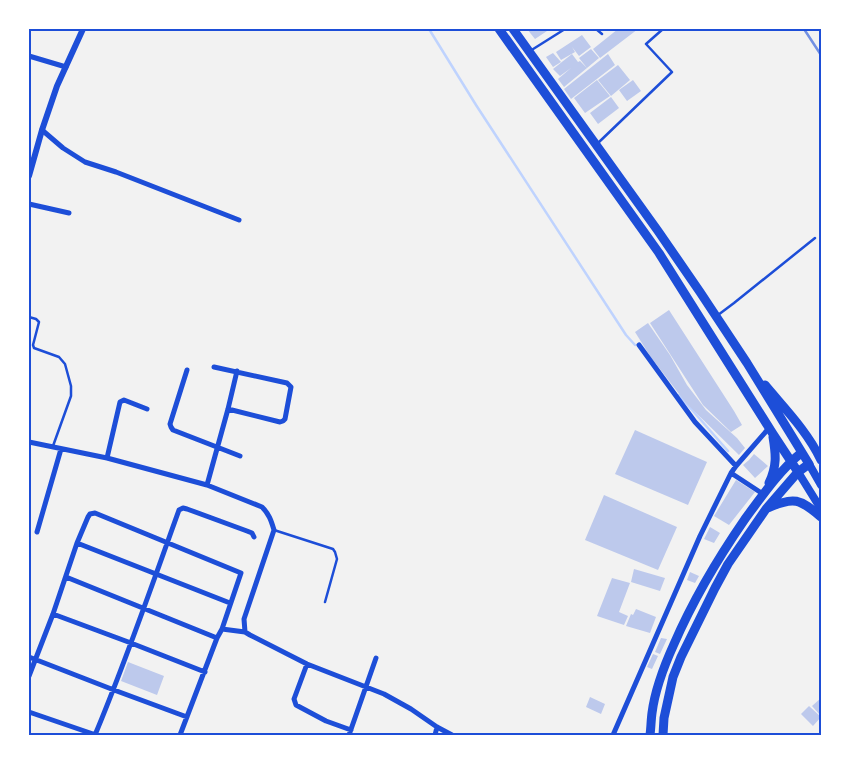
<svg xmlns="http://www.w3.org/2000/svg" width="850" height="764" font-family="'Source Sans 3',sans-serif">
	<rect width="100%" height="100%" fill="#f2f2f2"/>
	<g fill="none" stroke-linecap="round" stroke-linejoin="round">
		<path stroke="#bfd3fe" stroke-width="2.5" d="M 429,29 L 476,105 L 626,335 L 635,345
			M 679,395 L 728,451"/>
	</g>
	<path fill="#bdc9ec" d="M 527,29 L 550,29 L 535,39 Z
		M 618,29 L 638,29 L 600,58 L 593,49 Z
		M 582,35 L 591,47 L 579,56 L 572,47 L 575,52 L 561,60 L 556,52 Z
		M 591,49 L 599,58 L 587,68 L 579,58 Z
		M 553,53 L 561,62 L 553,67 L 546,57 Z
		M 572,54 L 578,62 L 580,61 L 587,68 L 564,87 L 558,79 L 571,68 L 560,76 L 553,69 Z
		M 608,54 L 615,65 L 571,99 L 564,89 Z
		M 618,65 L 630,80 L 611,96 L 598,80 Z
		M 597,80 L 610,96 L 585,113 L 574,98 Z
		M 633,80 L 641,91 L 627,101 L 619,90 Z
		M 611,97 L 619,108 L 598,124 L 590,113 Z
		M 669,310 L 734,411 L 742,425 L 731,432 L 703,405 L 650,323 Z
		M 648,323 L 670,355 L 687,385 L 706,410 L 737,438 L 745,448 L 739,455 L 686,403 L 650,356 L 635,332 Z
		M 635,430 L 707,462 L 688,505 L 615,474 Z
		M 754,454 L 768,466 L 755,478 L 743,465 L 749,460 Z
		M 736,480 L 755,492 L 729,525 L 714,516 Z
		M 604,495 L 677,527 L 658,570 L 585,540 Z
		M 710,527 L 720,533 L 714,543 L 704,539 Z
		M 634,569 L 665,578 L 660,591 L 631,582 Z
		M 690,572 L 699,576 L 695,583 L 687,580 Z
		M 612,578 L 630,583 L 619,612 L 628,616 L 624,625 L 597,616 Z
		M 636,609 L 656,617 L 650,633 L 626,626 L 631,614 L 633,615 Z
		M 661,638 L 667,639 L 660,654 L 655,652 Z
		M 653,654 L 658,656 L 652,669 L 647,667 Z
		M 128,662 L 164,676 L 157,695 L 121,681 Z
		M 590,697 L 605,704 L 601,714 L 586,707 Z
		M 821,698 L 821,714 L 820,715 L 812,706 Z
		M 809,706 L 821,717 L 813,726 L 801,714 Z"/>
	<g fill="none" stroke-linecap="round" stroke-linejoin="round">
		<path stroke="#1d4ed8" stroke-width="2.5" d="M 596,29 L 602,34
			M 530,51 L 565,29
			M 598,143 L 672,72 L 646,44 L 663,29
			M 718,315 L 734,303 L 815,238
			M 29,317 L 36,319 L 39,322 L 33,345 L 34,348 L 59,357 L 65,364 L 71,386 L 71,396 L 53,446
			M 274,530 L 333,549 L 335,552 L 337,559 L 325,602"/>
		<path stroke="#1d4ed8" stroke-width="5" d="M 29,56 L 66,67
			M 42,130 L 63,148 L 85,162 L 116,172 L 239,220
			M 29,204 L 69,213
			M 639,345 L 695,422 L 736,466
			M 214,367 L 287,383 L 291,387 L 285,419 L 283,421 L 280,422 L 228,409
			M 187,370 L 170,424 L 171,427 L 173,430 L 240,456
			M 29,442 L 107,458 L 207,485 L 262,507 C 269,514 271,520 274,530 L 244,619 L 245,632 L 250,635 L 307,664 L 384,694 L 411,709 L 437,727 L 452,735
			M 107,458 L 120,402 L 124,400 L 147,409
			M 731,473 L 763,494
			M 207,485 L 228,409 L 237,371
			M 37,532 L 61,449
			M 77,543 L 230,603
			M 66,577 L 217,638
			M 53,614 L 131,643 L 205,672
			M 222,629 L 245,632
			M 29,657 L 114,690 L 187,717
			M 307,664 L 294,699 L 296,705 L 326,721 L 351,730
			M 29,676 L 53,614 L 77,543 L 88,517 L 90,514 L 95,513 L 241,573 L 222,629 L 217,638 L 180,735
			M 29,712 L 96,735
			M 95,735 C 126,661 152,585 179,510 L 183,508 L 187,509 L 247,531 L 252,533 L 254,537
			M 349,735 L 376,658
			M 435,735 L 437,727
			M 613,735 L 700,536 L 731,473 L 736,466 L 769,428"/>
		<path stroke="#1d4ed8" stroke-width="6" d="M 29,176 L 42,130 L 57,86 L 83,29"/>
		<path stroke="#1d4ed8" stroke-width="8" d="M 809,464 L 821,485
			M 798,472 L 821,509"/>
		<path stroke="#1d4ed8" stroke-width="9" d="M 499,29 L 659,253 L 773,434 L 798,472
			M 513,29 L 658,231 L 700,292 L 747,363 L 809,464 L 798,472 L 766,509 L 728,564 L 715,588 L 681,657 L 673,677 L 664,718 L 663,735
			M 765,385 C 785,409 807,431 821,460
			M 769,483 C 777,466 776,455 773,437
			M 768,508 C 794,496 800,499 821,517
			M 650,735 C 651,728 651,720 652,713 C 655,689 664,666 674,644 C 694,598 716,561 745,519 C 762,496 779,471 801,453"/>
		<path stroke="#7290e2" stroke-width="2.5" d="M 804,29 L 821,55"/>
	</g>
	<rect width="850" height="764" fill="none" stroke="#ffffff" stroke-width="60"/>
	<rect x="30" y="30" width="790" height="704" fill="none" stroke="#1d4ed8" stroke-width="2"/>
</svg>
